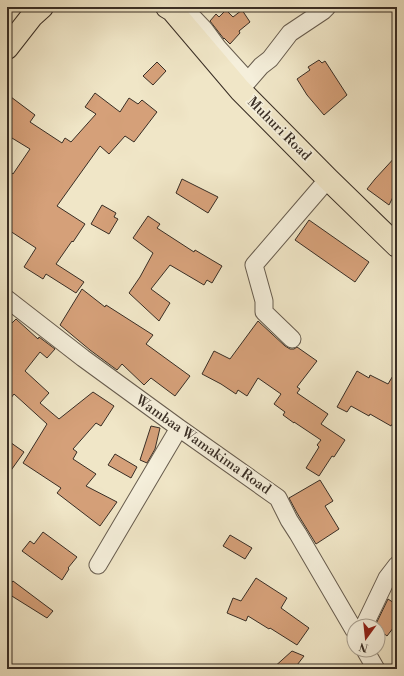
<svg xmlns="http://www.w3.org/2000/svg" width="404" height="676" font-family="'Libre Bodoni',serif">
	<rect width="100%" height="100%" fill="#f0e6c7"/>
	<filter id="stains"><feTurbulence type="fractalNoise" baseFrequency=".005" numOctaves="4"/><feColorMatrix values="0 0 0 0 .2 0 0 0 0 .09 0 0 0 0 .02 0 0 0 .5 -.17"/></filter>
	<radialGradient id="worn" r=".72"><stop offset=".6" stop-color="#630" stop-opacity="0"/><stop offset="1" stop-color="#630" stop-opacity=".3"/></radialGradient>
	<path fill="#d5a079" stroke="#392e25" d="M 226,10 L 233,17 L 242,10 L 250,22 L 239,31 L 240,33 L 230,44 L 224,38 L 224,39 L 210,21 L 216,14 L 219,17 Z
		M 319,60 L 322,63 L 325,61 L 347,95 L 324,115 L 307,95 L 297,79 L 310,70 L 308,67 Z
		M 157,62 L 166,71 L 153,85 L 143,76 Z
		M 95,93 L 120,112 L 129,98 L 138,104 L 142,100 L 157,112 L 134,142 L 125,136 L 109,154 L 100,146 L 57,206 L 85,224 L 73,242 L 72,241 L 56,264 L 84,282 L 76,293 L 46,274 L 43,279 L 24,267 L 36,248 L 7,229 L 7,169 L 13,174 L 30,149 L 7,135 L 7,94 L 35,115 L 30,122 L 62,143 L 65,138 L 71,142 L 96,114 L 85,107 Z
		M 397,155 L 397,189 L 389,205 L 367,189 L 375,179 Z
		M 182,179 L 218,197 L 208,213 L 176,193 Z
		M 102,205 L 116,213 L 114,217 L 118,219 L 109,234 L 91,224 Z
		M 148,216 L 160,224 L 157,228 L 194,252 L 195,250 L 222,266 L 212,283 L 207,280 L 204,285 L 170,265 L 151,289 L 170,303 L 159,321 L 129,293 L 140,277 L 153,253 L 133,238 Z
		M 309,220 L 369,262 L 355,282 L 295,240 Z
		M 82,289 L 105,307 L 106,305 L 153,335 L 146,344 L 190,376 L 175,396 L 151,378 L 144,385 L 122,364 L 117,370 L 90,350 L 60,325 Z
		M 16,319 L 38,339 L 39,337 L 55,349 L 47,358 L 40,352 L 25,371 L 49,393 L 40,403 L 59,419 L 93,392 L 114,406 L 101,426 L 96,423 L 73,449 L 77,452 L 73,459 L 96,474 L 86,486 L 117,502 L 100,526 L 57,493 L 61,488 L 23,463 L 47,424 L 14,394 L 7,403 L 7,328 Z
		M 258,321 L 285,346 L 290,349 L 294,349 L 297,347 L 317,361 L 297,387 L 300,389 L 297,393 L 328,414 L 321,424 L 345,440 L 334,457 L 332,456 L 319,476 L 306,468 L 319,447 L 317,445 L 321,440 L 294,422 L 294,423 L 283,415 L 285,412 L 274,404 L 281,394 L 258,378 L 247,396 L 238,390 L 236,394 L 221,384 L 202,374 L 214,351 L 230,359 Z
		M 397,369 L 397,416 L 391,426 L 370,414 L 369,416 L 351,406 L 347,412 L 337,407 L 357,371 L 369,378 L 370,375 L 388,384 Z
		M 151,426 L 160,428 L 155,449 L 147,463 L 140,460 Z
		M 7,440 L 24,452 L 7,476 Z
		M 115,454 L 137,467 L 131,478 L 108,465 Z
		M 320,480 L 333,501 L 325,506 L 339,529 L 316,544 L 297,513 L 289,498 Z
		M 43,532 L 77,557 L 68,568 L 69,569 L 62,580 L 22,551 L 30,541 L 34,544 Z
		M 230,535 L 252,548 L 245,559 L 223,546 Z
		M 256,578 L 287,598 L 281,608 L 309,628 L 297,645 L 270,628 L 269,629 L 248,616 L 246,621 L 227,613 L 233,598 L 241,601 Z
		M 13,581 L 53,611 L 47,618 L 7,593 L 7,588 Z
		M 388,599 L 397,605 L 397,623 L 387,636 L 378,629 L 378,626 L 375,626 Z
		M 292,651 L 304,656 L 294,669 L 272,669 Z"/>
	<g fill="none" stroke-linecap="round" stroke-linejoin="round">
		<g stroke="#675c4e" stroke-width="19">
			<path id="minor" d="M 183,7 L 204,29 L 218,48 L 248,81
				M 240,90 L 261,66 L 270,59 L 290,33 L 323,11 L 327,7
				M 7,299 L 83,358 L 179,428 L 278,498 L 289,520 L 298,534 L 354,630
				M 292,339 L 264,312 L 264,301 L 254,265 L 328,179
				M 98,565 L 179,428
				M 364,626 L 387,578 L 397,565
				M 365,650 L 376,669"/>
		</g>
		<g stroke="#392e25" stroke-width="24">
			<path id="major" d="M 167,7 L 172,10 L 240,90 L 328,179 L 397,246
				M 7,48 L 32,16 L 42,7"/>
		</g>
		<use href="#minor" stroke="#f5efdb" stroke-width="17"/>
		<use href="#major" stroke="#f0e6c7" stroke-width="22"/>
	</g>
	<g text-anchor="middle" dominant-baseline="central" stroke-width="3.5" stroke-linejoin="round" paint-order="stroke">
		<g font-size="14" fill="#392e25" stroke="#f5efdb">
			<text transform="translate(279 129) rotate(45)">Muhuri Road</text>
			<text transform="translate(203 445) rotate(35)">Wambaa Wamakima Road</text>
		</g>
	</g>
	<rect width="404" height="676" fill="none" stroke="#f0e6c7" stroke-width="24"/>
	<rect x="8" y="8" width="388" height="660" fill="none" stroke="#392e25" stroke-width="2"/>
	<rect x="12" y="12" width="380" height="652" fill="none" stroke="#392e25"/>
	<g transform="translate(366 638) rotate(195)"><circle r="19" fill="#f5efdb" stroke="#aaa292"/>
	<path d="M0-3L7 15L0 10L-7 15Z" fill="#8f2418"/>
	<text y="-6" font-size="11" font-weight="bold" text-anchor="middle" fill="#392e25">N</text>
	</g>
	<rect width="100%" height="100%" filter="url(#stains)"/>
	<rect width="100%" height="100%" fill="url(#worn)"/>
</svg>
